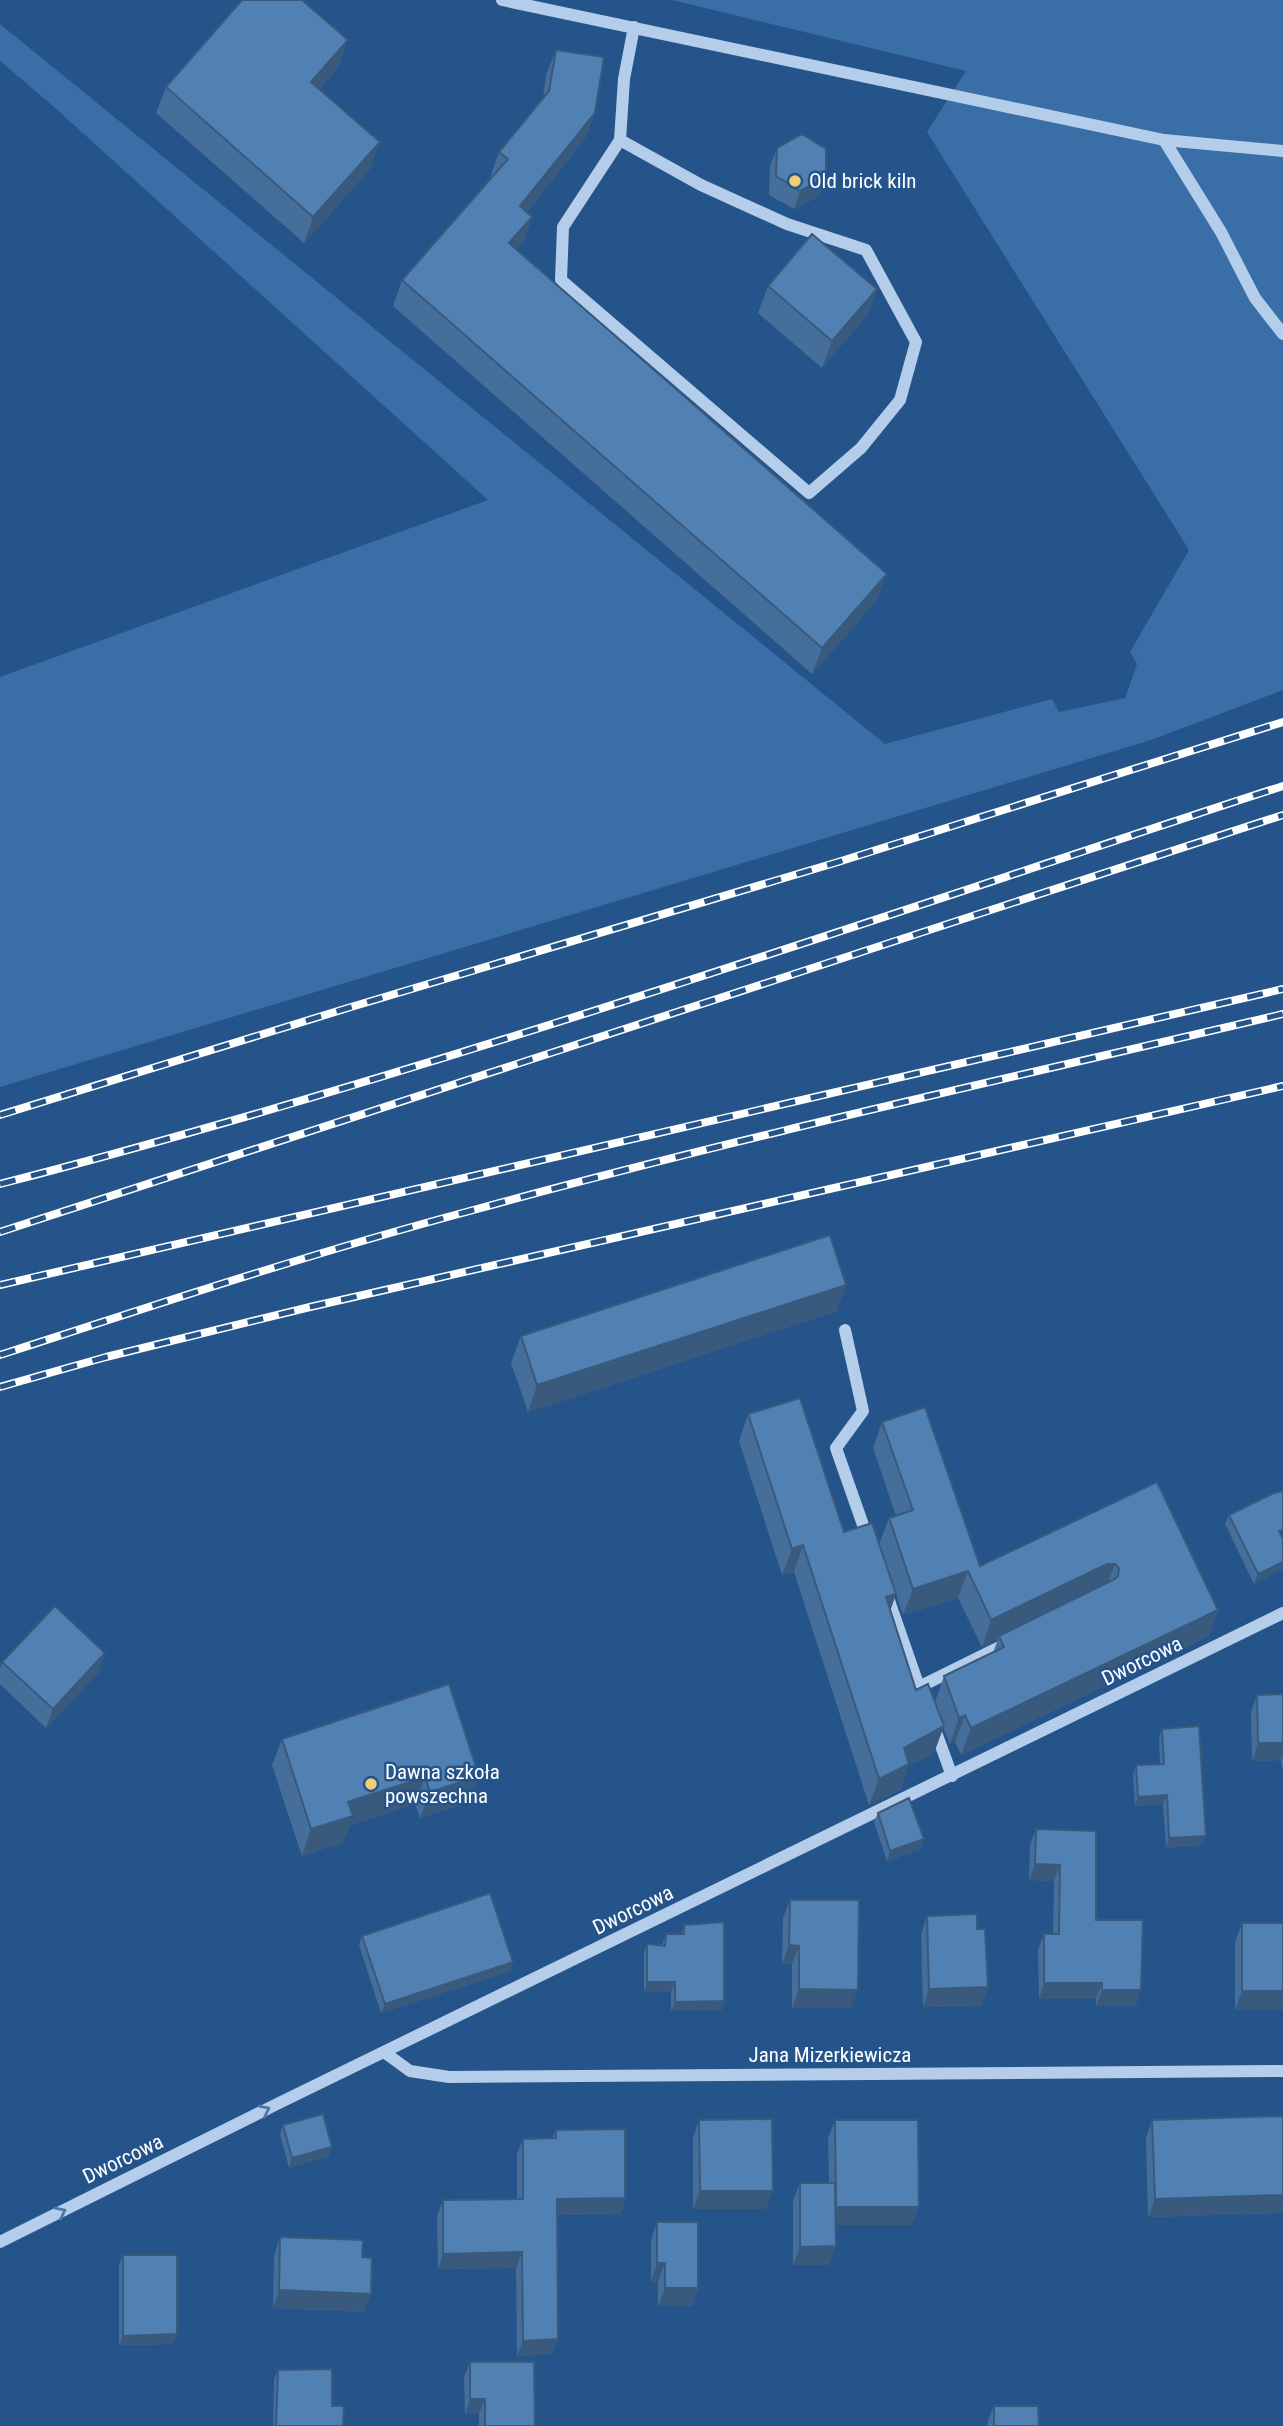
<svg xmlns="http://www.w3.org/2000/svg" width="1283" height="2426" font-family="'Roboto Condensed',sans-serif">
	<rect width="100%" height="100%" fill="#25548a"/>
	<path fill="#396ea7" d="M 672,0 L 1283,0 L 1283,690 L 1151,740 L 0,1087 L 0,677 L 488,500 L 53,106 L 0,61 L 0,24 L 885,744 L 1052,699 L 1059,712 L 1125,698 L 1137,664 L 1130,652 L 1189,550 L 927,132 L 966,71 Z"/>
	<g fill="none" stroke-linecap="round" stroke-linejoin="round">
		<path stroke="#b3cdea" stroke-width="12" d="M 502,0 L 1164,140 L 1283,151
			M 620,140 L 701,185 L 787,224 L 866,250 L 916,342 L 900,400 L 861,448 L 809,493 L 561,280 L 563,227 L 620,140 L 624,79 L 634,27
			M 1164,140 L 1221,232 L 1255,298 L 1283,334
			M 845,1330 L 863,1411 L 836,1448 L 869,1542
			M 886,1592 L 925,1704
			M 919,1687 L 1006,1644
			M 933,1724 L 952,1776
			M 384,2052 L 410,2071 L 449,2077 L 1283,2071
			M 0,2242 L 277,2104 L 1283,1613"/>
		<g stroke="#fff" stroke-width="8">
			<path id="rail" d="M 0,1115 L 351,1007 L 838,862 L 1283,722
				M 0,1184 C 434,1072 857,924 1283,786
				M 0,1232 L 1283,815
				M 0,1285 L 1283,989
				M 0,1355 C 155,1305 309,1254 466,1212 C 736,1138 1010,1078 1283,1014
				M 0,1387 L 106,1357 L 310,1307 L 1283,1086"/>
		</g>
		<use href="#rail" stroke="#25548a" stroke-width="5" stroke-dasharray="16" stroke-linecap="butt"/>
	</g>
	<path fill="#466e9a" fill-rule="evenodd" d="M 556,50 L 595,113 L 585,138 L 527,212 L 532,217 L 523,243 L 516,250 L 877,600 L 812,674 L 393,306 L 402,280 L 491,179 L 490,178 L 499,152 L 543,99 L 546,75 Z
		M 339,67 L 319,89 L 370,169 L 304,243 L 156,113 L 166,87 Z
		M 777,148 L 826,177 L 819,196 L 794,209 L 769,195 L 770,166 Z
		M 768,286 L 877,289 L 867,315 L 822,368 L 758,313 Z
		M 837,1311 L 528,1412 L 511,1363 L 521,1336 Z
		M 748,1414 L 844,1532 L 879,1544 L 889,1518 L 896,1516 L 873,1448 L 882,1422 L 980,1566 L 1157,1482 L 1218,1610 L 1209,1636 L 961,1755 L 955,1742 L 950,1744 L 943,1727 L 934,1753 L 908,1766 L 900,1790 L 869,1805 L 794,1572 L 782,1575 L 739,1441 ZM 896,1594 L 903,1615 L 958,1598 L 982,1647 L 998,1639 L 993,1653 L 944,1676 L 935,1702 L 916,1690 L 890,1610 Z
		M 1229,1515 L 1283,1539 L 1254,1584 L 1225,1524 Z
		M 2,1662 L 99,1672 L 46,1728 L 0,1684 L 0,1669 Z
		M 1283,1694 L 1283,1767 L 1282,1768 L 1281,1760 L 1252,1761 L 1251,1712 L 1257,1695 Z
		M 1162,1729 L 1206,1836 L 1202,1845 L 1166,1848 L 1163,1804 L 1135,1806 L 1133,1775 L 1136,1765 L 1160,1764 L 1159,1738 Z
		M 282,1739 L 479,1776 L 469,1802 L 420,1818 L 415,1804 L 350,1825 L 343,1842 L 302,1856 L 272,1765 Z
		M 878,1813 L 924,1839 L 921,1849 L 887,1861 L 874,1822 Z
		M 1036,1829 L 1096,1920 L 1136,2006 L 1096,2006 L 1096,1999 L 1039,1999 L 1038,1950 L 1044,1934 L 1053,1934 L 1054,1881 L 1029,1880 L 1030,1845 Z
		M 790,1900 L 851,2008 L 792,2008 L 792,1964 L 782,1964 L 783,1918 Z
		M 927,1916 L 977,1929 L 988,1987 L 981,2006 L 923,2007 L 921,1934 Z
		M 1242,1923 L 1283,1923 L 1235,2010 L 1235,1942 Z
		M 684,1925 L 724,2001 L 721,2011 L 671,2011 L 671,1992 L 644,1992 L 644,1953 L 647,1944 L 662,1945 L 666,1934 L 681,1934 Z
		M 362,1936 L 510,1971 L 381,2013 L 359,1945 Z
		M 1283,2116 L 1283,2213 L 1148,2217 L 1146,2138 L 1152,2120 Z
		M 699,2120 L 766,2209 L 693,2209 L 693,2138 Z
		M 835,2120 L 912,2225 L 835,2225 L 829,2265 L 793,2265 L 793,2201 L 800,2183 L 829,2183 L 828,2138 Z
		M 283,2125 L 329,2156 L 289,2168 L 280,2134 Z
		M 556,2130 L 625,2198 L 620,2214 L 557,2215 L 558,2339 L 552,2354 L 517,2356 L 516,2268 L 438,2269 L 437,2216 L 443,2200 L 517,2199 L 517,2154 L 523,2139 L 552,2138 Z
		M 657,2222 L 698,2288 L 692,2306 L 658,2306 L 658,2281 L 651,2282 L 651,2240 Z
		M 280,2237 L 362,2257 L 364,2312 L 273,2308 L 274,2256 Z
		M 123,2255 L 173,2344 L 119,2345 L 119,2264 Z
		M 470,2362 L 535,2426 L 539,2426 L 479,2426 L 479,2414 L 465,2414 L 464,2377 Z
		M 278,2370 L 332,2406 L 343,2426 L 273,2426 L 274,2379 Z
		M 994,2406 L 1039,2426 L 988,2426 L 988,2420 Z"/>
	<path fill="#395a7d" d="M 348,40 L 339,67 L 302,108 L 311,82 Z
		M 595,113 L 585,138 L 511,232 L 520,206 Z
		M 380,142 L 370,169 L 304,243 L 313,217 Z
		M 826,177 L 819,196 L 794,209 L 800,191 Z
		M 532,217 L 523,243 L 500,269 L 509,243 Z
		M 877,289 L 867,315 L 822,368 L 832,341 Z
		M 887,574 L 877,600 L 812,674 L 822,648 Z
		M 846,1285 L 837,1311 L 528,1412 L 537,1385 Z
		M 803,1545 L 794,1572 L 782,1575 L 792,1549 Z
		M 1283,1562 L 1283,1570 L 1254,1584 L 1258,1574 Z
		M 1107,1564 L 1115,1564 L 1105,1590 L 999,1636 L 998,1639 L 982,1647 L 991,1620 Z
		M 968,1571 L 958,1598 L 903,1615 L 913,1589 Z
		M 896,1594 L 887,1620 L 886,1597 Z
		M 1218,1610 L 1209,1636 L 961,1755 L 971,1728 Z
		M 105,1653 L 99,1672 L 46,1728 L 53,1709 Z
		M 965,1715 L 955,1742 L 950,1744 L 959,1718 Z
		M 944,1726 L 934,1753 L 908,1766 L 900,1790 L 869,1805 L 879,1779 L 904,1748 Z
		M 1258,1743 L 1283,1743 L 1283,1756 L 1281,1760 L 1252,1761 Z
		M 479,1776 L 469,1802 L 420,1818 L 430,1792 Z
		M 425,1777 L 415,1804 L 350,1825 L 343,1842 L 302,1856 L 311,1829 L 348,1802 Z
		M 1167,1795 L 1163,1804 L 1135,1806 L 1138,1797 Z
		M 1206,1836 L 1202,1845 L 1166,1848 L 1169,1838 Z
		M 924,1839 L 921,1849 L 887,1861 L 890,1851 Z
		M 1035,1864 L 1060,1865 L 1054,1881 L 1029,1880 Z
		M 789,1945 L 799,1946 L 792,1964 L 782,1964 Z
		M 513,1962 L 510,1971 L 381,2013 L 385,2004 Z
		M 647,1982 L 675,1982 L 671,1992 L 644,1992 Z
		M 1044,1983 L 1102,1983 L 1096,1999 L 1039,1999 Z
		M 988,1987 L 981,2006 L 923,2007 L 929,1989 Z
		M 799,1989 L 858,1990 L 851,2008 L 792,2008 Z
		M 1102,1990 L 1141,1990 L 1136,2006 L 1096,2006 Z
		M 1242,1991 L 1283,1991 L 1283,2010 L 1235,2010 Z
		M 724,2001 L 721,2011 L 671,2011 L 675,2002 Z
		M 332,2147 L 329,2156 L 289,2168 L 292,2158 Z
		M 700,2191 L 773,2191 L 766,2209 L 693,2209 Z
		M 1283,2195 L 1283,2213 L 1148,2217 L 1155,2199 Z
		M 625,2198 L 620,2214 L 551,2215 L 557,2199 Z
		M 836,2207 L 919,2207 L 912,2225 L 829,2225 Z
		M 836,2246 L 829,2265 L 793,2265 L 800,2247 Z
		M 522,2252 L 516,2268 L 438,2269 L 443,2254 Z
		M 657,2263 L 665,2263 L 658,2281 L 651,2282 Z
		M 665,2288 L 698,2288 L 692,2306 L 658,2306 Z
		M 279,2290 L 371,2294 L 364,2312 L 273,2308 Z
		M 177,2334 L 173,2344 L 119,2345 L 123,2336 Z
		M 558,2339 L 552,2354 L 517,2356 L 523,2341 Z
		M 470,2399 L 485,2399 L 479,2414 L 465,2414 Z"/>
	<path fill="#5180b3" stroke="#395a7d" stroke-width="2" d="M 242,0 L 302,0 L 348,40 L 311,82 L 380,142 L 313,217 L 166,87 Z
		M 556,50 L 604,57 L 595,113 L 520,206 L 532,217 L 509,243 L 887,574 L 822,648 L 402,280 L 508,159 L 499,152 L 549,91 Z
		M 802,134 L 826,149 L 826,177 L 800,191 L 776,176 L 777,148 Z
		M 812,234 L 877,289 L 832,341 L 768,286 Z
		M 830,1235 L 846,1285 L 537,1385 L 521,1336 Z
		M 800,1398 L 844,1532 L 872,1523 L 896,1594 L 886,1597 L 916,1690 L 928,1684 L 944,1726 L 904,1748 L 909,1764 L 879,1779 L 803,1545 L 792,1549 L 748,1414 Z
		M 925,1407 L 980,1566 L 1157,1482 L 1218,1610 L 971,1728 L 965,1715 L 959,1718 L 944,1676 L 1004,1647 L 999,1636 L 1115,1579 L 1118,1576 L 1119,1568 L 1115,1564 L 1107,1564 L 991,1620 L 968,1571 L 913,1589 L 889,1518 L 913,1510 L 882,1422 Z
		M 1283,1491 L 1283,1530 L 1279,1531 L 1283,1539 L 1283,1562 L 1258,1574 L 1229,1515 L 1274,1493 Z
		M 55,1606 L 105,1653 L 53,1709 L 2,1662 Z
		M 449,1684 L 479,1776 L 430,1792 L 425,1777 L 348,1802 L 353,1816 L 311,1829 L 282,1739 Z
		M 1283,1694 L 1283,1743 L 1258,1743 L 1257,1695 Z
		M 1199,1726 L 1206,1836 L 1169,1838 L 1167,1795 L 1138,1797 L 1136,1765 L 1164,1764 L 1162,1729 Z
		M 909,1798 L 924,1839 L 890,1851 L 878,1813 Z
		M 1036,1829 L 1096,1831 L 1096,1920 L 1143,1920 L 1141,1990 L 1102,1990 L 1102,1983 L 1044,1983 L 1044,1934 L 1059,1934 L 1060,1865 L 1035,1864 Z
		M 490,1893 L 513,1962 L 385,2004 L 362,1936 Z
		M 790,1900 L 859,1900 L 858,1990 L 799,1989 L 799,1946 L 789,1945 Z
		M 977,1914 L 977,1929 L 985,1929 L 988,1987 L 929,1989 L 927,1916 Z
		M 724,1922 L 724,2001 L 675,2002 L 675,1982 L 647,1982 L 647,1944 L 665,1946 L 666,1934 L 684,1934 L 684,1925 Z
		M 1242,1923 L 1283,1923 L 1283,1991 L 1242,1991 Z
		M 323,2114 L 332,2147 L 292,2158 L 283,2125 Z
		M 1283,2116 L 1283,2195 L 1155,2199 L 1152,2120 Z
		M 772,2119 L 773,2191 L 700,2191 L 699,2120 Z
		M 835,2120 L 918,2120 L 919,2207 L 836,2207 Z
		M 625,2129 L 625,2198 L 557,2199 L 558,2339 L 523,2341 L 522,2252 L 443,2254 L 443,2200 L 523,2199 L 523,2139 L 556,2138 L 556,2130 Z
		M 800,2183 L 835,2183 L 836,2246 L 800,2247 Z
		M 657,2222 L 698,2222 L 698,2288 L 665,2288 L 665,2263 L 657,2263 Z
		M 280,2237 L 363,2240 L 362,2257 L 372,2258 L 371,2294 L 279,2290 Z
		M 123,2255 L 177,2255 L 177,2334 L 123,2336 Z
		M 470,2362 L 534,2362 L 535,2426 L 539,2426 L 485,2426 L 485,2399 L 470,2399 Z
		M 332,2369 L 332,2406 L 344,2406 L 343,2426 L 276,2426 L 278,2370 Z
		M 994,2406 L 1038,2406 L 1039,2426 L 994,2426 Z"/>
	<defs><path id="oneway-chevron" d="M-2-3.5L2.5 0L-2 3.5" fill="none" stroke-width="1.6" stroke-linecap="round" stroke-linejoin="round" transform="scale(1.75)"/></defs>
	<g stroke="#5078a7">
		<use href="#oneway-chevron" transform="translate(265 2110) rotate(-26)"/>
		<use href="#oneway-chevron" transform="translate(61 2212) rotate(-26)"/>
	</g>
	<g fill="#f4cd77" stroke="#25548a" stroke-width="2.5">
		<circle cx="795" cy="181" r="7"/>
		<circle cx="371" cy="1784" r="7"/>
	</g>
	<g text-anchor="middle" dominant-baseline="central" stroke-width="5" stroke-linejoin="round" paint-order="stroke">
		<g font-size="21" fill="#fff" stroke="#25548a" text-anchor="start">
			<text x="809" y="181">Old brick kiln</text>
			<text x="385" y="1772">Dawna szkoła<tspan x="385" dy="24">powszechna</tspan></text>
		</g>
		<g font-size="21" fill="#fff" stroke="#25548a">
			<text transform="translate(1142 1661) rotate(-26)">Dworcowa</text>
			<text transform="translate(633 1910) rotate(-26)">Dworcowa</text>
			<text x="830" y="2055">Jana Mizerkiewicza</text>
			<text transform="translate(123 2159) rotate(-26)">Dworcowa</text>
		</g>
	</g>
</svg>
